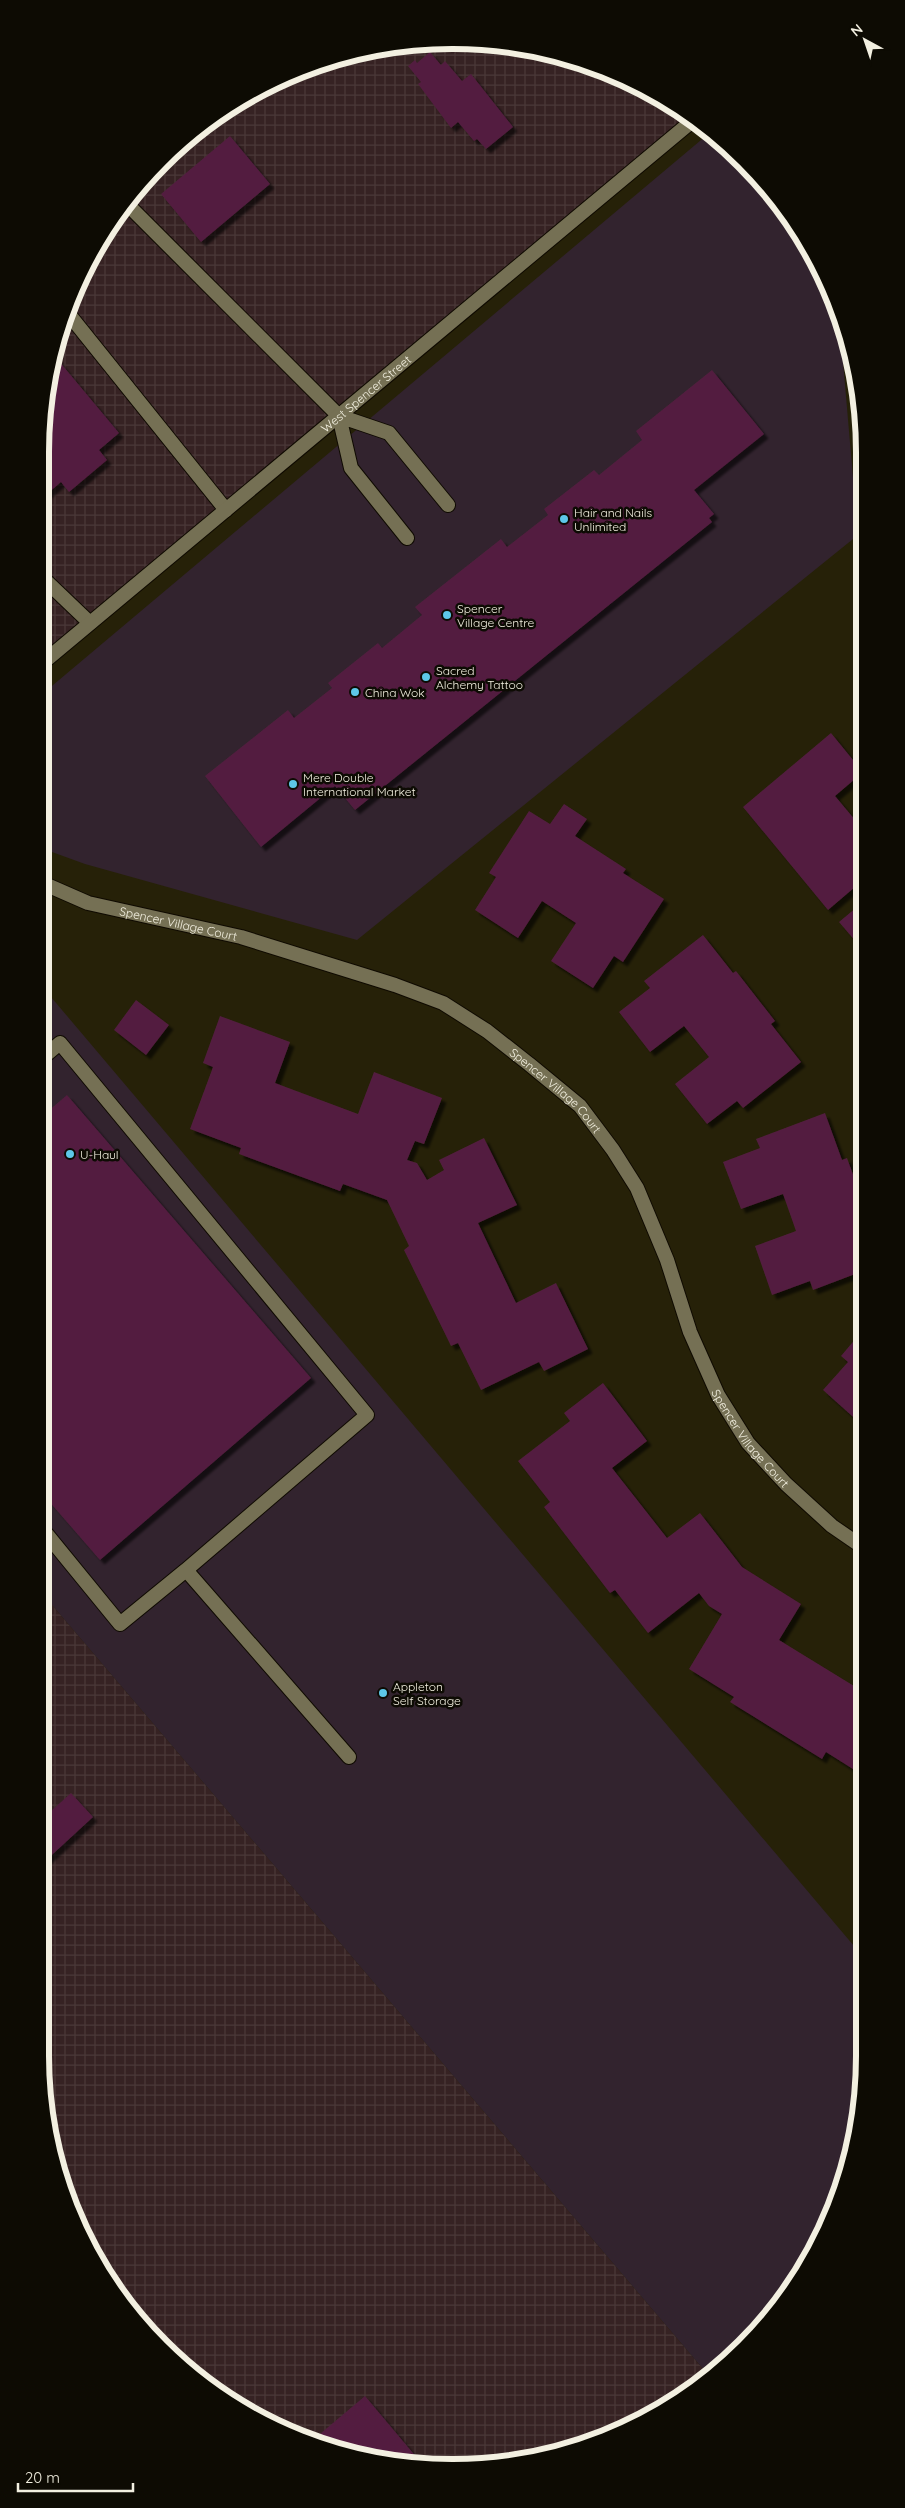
<svg xmlns="http://www.w3.org/2000/svg" width="905" height="2508" font-family="Quicksand,sans-serif">
	<defs>
		<pattern id="industrial-grid" width="8" height="8" patternUnits="userSpaceOnUse" patternTransform="scale(1.25)"><rect width="8" height="8" fill="#362223"/><path d="M0 4h8M4 0v8" fill="none" stroke="#4a3838"/></pattern>
		<filter id="shadow"><feDropShadow dx="4.5" dy="4.5" stdDeviation="1" flood-color="#0009"/></filter>
	</defs>
	<rect width="100%" height="100%" fill="#262108"/>
	<path fill="#32232e" d="M 707,135 L 762,180 L 823,270 L 840,327 L 858,535 L 357,940 L 85,864 L 52,852 L 40,845 L 40,696 Z
		M 40,984 L 865,1959 L 865,2056 L 851,2162 L 795,2285 L 744,2347 L 709,2376 L 40,1591 Z"/>
	<path fill="url(#industrial-grid)" d="M 479,41 L 559,54 L 659,95 L 691,122 L 40,665 L 40,453 L 54,346 L 82,270 L 125,202 L 180,143 L 246,95 L 320,62 L 398,44 Z
		M 40,1591 L 709,2376 L 682,2398 L 559,2454 L 480,2467 L 399,2465 L 270,2425 L 202,2383 L 143,2328 L 71,2213 L 48,2136 L 40,2055 Z"/>
	<path fill="#521f3f" filter="url(#shadow)" d="M 430,52 L 441,65 L 445,61 L 462,81 L 471,74 L 513,127 L 486,149 L 477,139 L 474,141 L 458,122 L 451,128 L 418,84 L 421,82 L 408,66 L 415,60 L 417,63 Z
		M 230,136 L 270,184 L 201,242 L 161,194 Z
		M 53,354 L 119,433 L 99,450 L 107,460 L 69,492 L 61,482 L 40,500 L 40,452 Z
		M 712,370 L 764,434 L 694,490 L 714,514 L 709,518 L 712,522 L 355,810 L 335,786 L 261,847 L 205,776 L 288,710 L 294,718 L 332,688 L 328,683 L 378,643 L 382,648 L 422,615 L 415,607 L 501,539 L 507,547 L 548,515 L 544,509 L 594,470 L 599,475 L 642,440 L 636,431 Z
		M 831,733 L 862,771 L 862,773 L 835,796 L 856,821 L 862,815 L 862,881 L 828,910 L 743,807 Z
		M 564,804 L 587,819 L 575,836 L 626,869 L 623,873 L 664,899 L 623,962 L 614,956 L 593,988 L 551,961 L 576,923 L 542,901 L 518,938 L 475,910 L 496,877 L 489,873 L 529,811 L 550,824 Z
		M 863,902 L 863,950 L 839,922 Z
		M 703,935 L 733,973 L 736,971 L 775,1021 L 771,1024 L 801,1062 L 743,1108 L 737,1101 L 707,1124 L 675,1084 L 709,1057 L 684,1026 L 650,1052 L 619,1012 L 650,988 L 644,981 Z
		M 136,1000 L 169,1025 L 146,1055 L 114,1030 Z
		M 220,1016 L 290,1042 L 275,1083 L 358,1114 L 374,1072 L 442,1098 L 424,1144 L 415,1141 L 407,1160 L 417,1163 L 427,1180 L 444,1170 L 439,1160 L 484,1138 L 517,1205 L 478,1223 L 516,1303 L 556,1283 L 588,1349 L 544,1371 L 539,1362 L 481,1390 L 458,1343 L 451,1346 L 404,1250 L 409,1246 L 387,1200 L 343,1184 L 340,1191 L 239,1154 L 241,1148 L 190,1129 L 213,1067 L 203,1063 Z
		M 67,1095 L 311,1378 L 100,1560 L 47,1499 L 43,1502 L 40,1498 L 40,1118 Z
		M 825,1113 L 842,1160 L 847,1158 L 863,1202 L 863,1206 L 860,1207 L 863,1214 L 863,1271 L 813,1290 L 810,1281 L 772,1295 L 755,1246 L 796,1231 L 783,1194 L 741,1209 L 723,1162 L 760,1148 L 756,1139 Z
		M 863,1330 L 864,1421 L 861,1424 L 823,1390 L 848,1362 L 841,1356 Z
		M 603,1383 L 647,1441 L 612,1468 L 667,1538 L 700,1513 L 742,1567 L 801,1604 L 779,1640 L 854,1686 L 864,1670 L 864,1776 L 826,1752 L 822,1759 L 730,1702 L 734,1697 L 689,1669 L 722,1614 L 709,1606 L 699,1593 L 648,1633 L 615,1590 L 610,1593 L 544,1507 L 550,1502 L 518,1461 L 570,1421 L 564,1413 Z
		M 71,1793 L 93,1817 L 42,1864 L 40,1821 Z
		M 365,2396 L 423,2465 L 399,2465 L 314,2439 Z"/>
	<g fill="none" stroke-linecap="round" stroke-linejoin="round">
		<g stroke="#0f0a00" stroke-width="16">
			<path id="service" d="M 125,202 L 339,416 L 389,433 L 448,505
				M 67,312 L 226,510
				M 339,416 L 351,468 L 407,538
				M 40,578 L 45,580 L 90,623
				M 40,1060 L 60,1043 L 367,1415 L 186,1570
				M 40,1526 L 120,1624 L 186,1570 L 349,1757"/>
		</g>
		<g stroke="#0f0a00" stroke-width="16">
			<g id="minor">
				<path id="s1" d="M 40,882 L 88,903 L 241,937 L 395,985 L 443,1003 L 487,1031 L 529,1064 L 580,1106 L 613,1150 L 637,1188 L 667,1260 L 690,1332 L 718,1395 L 748,1443 L 786,1484 L 832,1526 L 864,1548"/>
			</g>
		</g>
		<g stroke="#0f0a00" stroke-width="16">
			<g id="tertiary">
				<path id="s2" d="M 40,665 L 691,122"/>
			</g>
		</g>
		<use href="#service" stroke="#757054" stroke-width="14"/>
		<use href="#minor" stroke="#757054" stroke-width="14"/>
		<use href="#tertiary" stroke="#757054" stroke-width="14"/>
	</g>
	<g fill="#5dc7e8" stroke="#0d0b03" stroke-width="2">
		<circle cx="564" cy="519" r="5"/>
		<circle cx="447" cy="615" r="5"/>
		<circle cx="426" cy="677" r="5"/>
		<circle cx="355" cy="692" r="5"/>
		<circle cx="293" cy="784" r="5"/>
		<circle cx="70" cy="1154" r="5"/>
		<circle cx="383" cy="1693" r="5"/>
	</g>
	<g text-anchor="middle" dominant-baseline="central" stroke-width="5" stroke-linejoin="round" paint-order="stroke">
		<g font-size="12" fill="#f3f0e1" stroke="#0d0b03">
			<text stroke="none"><textPath href="#s2" startOffset="424">West Spencer Street</textPath></text>
			<text stroke="none"><textPath href="#s1" startOffset="145">Spencer Village Court</textPath></text>
			<text stroke="none"><textPath href="#s1" startOffset="565">Spencer Village Court</textPath></text>
			<text stroke="none"><textPath href="#s1" startOffset="970">Spencer Village Court</textPath></text>
		</g>
		<g font-size="12" fill="#f3f0e1" stroke="#0d0b03" text-anchor="start">
			<text x="574" y="512">Hair and Nails<tspan x="574" dy="14">Unlimited</tspan></text>
			<text x="457" y="608">Spencer<tspan x="457" dy="14">Village Centre</tspan></text>
			<text x="436" y="670">Sacred<tspan x="436" dy="14">Alchemy Tattoo</tspan></text>
			<text x="365" y="692">China Wok</text>
			<text x="303" y="777">Mere Double<tspan x="303" dy="14">International Market</tspan></text>
			<text x="80" y="1154">U-Haul</text>
			<text x="393" y="1686">Appleton<tspan x="393" dy="14">Self Storage</tspan></text>
		</g>
	</g>
	<path d="M0 0H905V2508H0ZM452 49H453A403 403 0 0 1 856 452V2056A403 403 0 0 1 453 2459H452A403 403 0 0 1 49 2056V452A403 403 0 0 1 452 49Z" fill="#0d0b03" fill-rule="evenodd"/>
	<path fill="none" stroke="#f3f0e1" stroke-width="6" d="M452 49H453A403 403 0 0 1 856 452V2056A403 403 0 0 1 453 2459H452A403 403 0 0 1 49 2056V452A403 403 0 0 1 452 49Z"/>
	<g transform="translate(865 40) rotate(320)" stroke="#0d0b03" stroke-width="4" paint-order="stroke">
	<path d="M0-4L9 19L0 12L-9 19Z" fill="#f3f0e1"/>
	<text y="-8" font-size="14" font-weight="bold" text-anchor="middle" fill="#f3f0e1">N</text>
	</g>
	<path d="M18 2483v8h115v-8" fill="none" stroke="#f3f0e1" stroke-width="2.5"/>
	<text x="25" y="2483" font-size="15" fill="#f3f0e1" stroke="#0d0b03" stroke-width="4" paint-order="stroke">20 m</text>
</svg>
